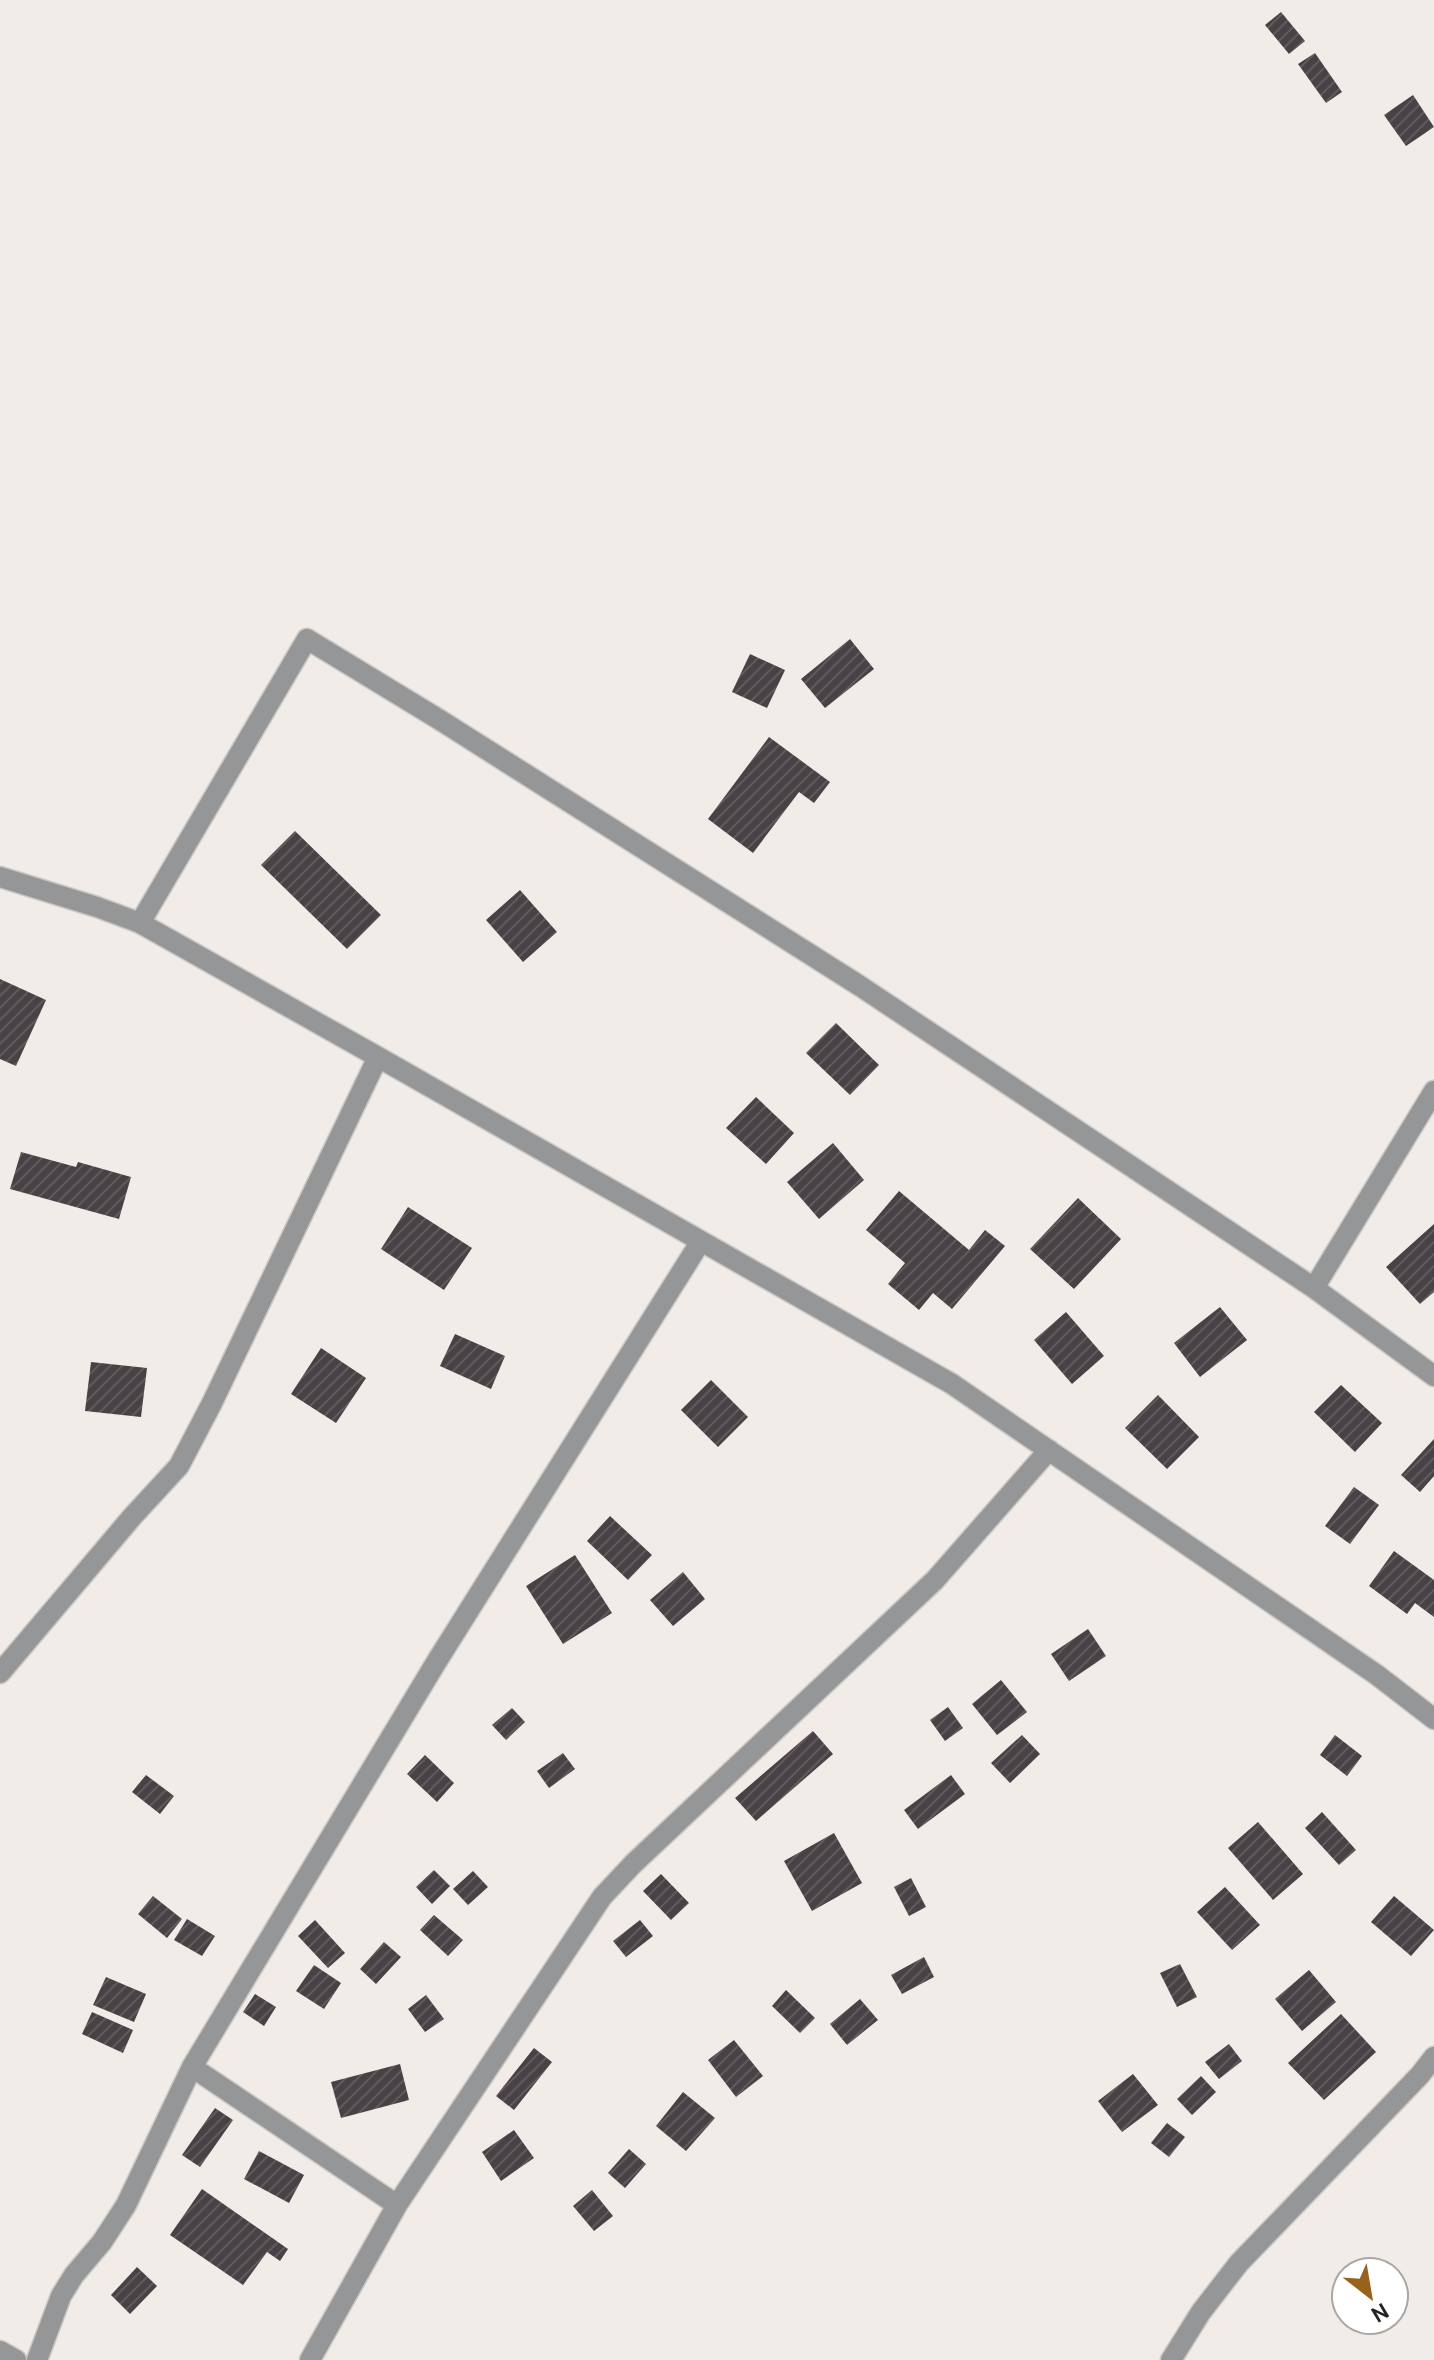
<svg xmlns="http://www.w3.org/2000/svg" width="1434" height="2360" font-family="Cabin,sans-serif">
	<defs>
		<pattern id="building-hatch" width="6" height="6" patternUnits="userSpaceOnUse" patternTransform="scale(2)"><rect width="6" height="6" fill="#474245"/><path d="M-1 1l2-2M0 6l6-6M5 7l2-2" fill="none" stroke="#5f5b5d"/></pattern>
	</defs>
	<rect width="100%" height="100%" fill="#f1ece7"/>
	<path fill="url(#building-hatch)" d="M 1281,12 L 1305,41 L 1289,54 L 1265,25 Z
		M 1315,53 L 1342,92 L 1326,103 L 1298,64 Z
		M 1413,95 L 1434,127 L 1406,146 L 1384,115 Z
		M 850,639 L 874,669 L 825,708 L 801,679 Z
		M 750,654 L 785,670 L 767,708 L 732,692 Z
		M 769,737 L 830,782 L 814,803 L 799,792 L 753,853 L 708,819 Z
		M 295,831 L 381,915 L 347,949 L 261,865 Z
		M 520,890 L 557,932 L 523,962 L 486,920 Z
		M 0,979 L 46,1000 L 16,1066 L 0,1059 Z
		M 836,1023 L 879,1065 L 850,1095 L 806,1053 Z
		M 756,1097 L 794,1133 L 766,1164 L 726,1128 Z
		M 833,1143 L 864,1180 L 819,1219 L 787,1182 Z
		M 21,1152 L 76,1167 L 78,1162 L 131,1177 L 119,1219 L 10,1189 Z
		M 899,1191 L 969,1250 L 985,1230 L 1005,1246 L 952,1309 L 933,1293 L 919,1310 L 888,1284 L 905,1263 L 866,1230 Z
		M 1078,1198 L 1121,1239 L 1074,1289 L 1030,1249 Z
		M 408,1207 L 472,1248 L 444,1290 L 381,1249 Z
		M 1434,1224 L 1434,1292 L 1420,1304 L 1386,1267 Z
		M 1220,1307 L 1247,1340 L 1200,1377 L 1174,1343 Z
		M 1066,1312 L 1104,1356 L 1072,1384 L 1034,1340 Z
		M 455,1334 L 505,1356 L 491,1389 L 440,1366 Z
		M 321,1348 L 366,1378 L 336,1423 L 291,1394 Z
		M 91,1362 L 147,1368 L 141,1417 L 85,1411 Z
		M 711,1380 L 748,1417 L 718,1447 L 681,1410 Z
		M 1341,1385 L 1382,1423 L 1355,1452 L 1314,1412 Z
		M 1158,1395 L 1199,1437 L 1167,1469 L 1125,1428 Z
		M 1434,1439 L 1434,1476 L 1420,1492 L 1401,1475 Z
		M 1354,1487 L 1379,1505 L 1350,1544 L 1325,1526 Z
		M 610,1516 L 652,1555 L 628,1580 L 587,1541 Z
		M 1394,1551 L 1434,1580 L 1434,1617 L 1415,1603 L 1407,1614 L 1369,1586 Z
		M 575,1555 L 612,1613 L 563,1644 L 526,1586 Z
		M 683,1572 L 705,1599 L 673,1626 L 650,1600 Z
		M 1088,1629 L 1106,1656 L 1069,1681 L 1051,1654 Z
		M 1001,1680 L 1027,1712 L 997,1735 L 972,1704 Z
		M 948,1707 L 963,1728 L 945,1741 L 930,1720 Z
		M 512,1708 L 525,1722 L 506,1740 L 492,1725 Z
		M 813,1731 L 833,1754 L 756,1821 L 735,1798 Z
		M 1022,1735 L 1040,1754 L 1010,1783 L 991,1763 Z
		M 1335,1735 L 1362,1756 L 1347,1776 L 1320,1755 Z
		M 563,1753 L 575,1769 L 549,1788 L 537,1771 Z
		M 425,1755 L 454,1783 L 437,1802 L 407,1774 Z
		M 146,1775 L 174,1796 L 160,1814 L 132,1792 Z
		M 951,1775 L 965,1794 L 918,1829 L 904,1810 Z
		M 1322,1812 L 1356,1850 L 1339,1865 L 1305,1828 Z
		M 1258,1822 L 1303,1874 L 1273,1900 L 1228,1848 Z
		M 834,1833 L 862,1883 L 812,1911 L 784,1861 Z
		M 434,1870 L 450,1886 L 432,1904 L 416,1887 Z
		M 473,1871 L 488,1887 L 468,1905 L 453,1889 Z
		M 661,1874 L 689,1903 L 671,1920 L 643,1891 Z
		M 911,1878 L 926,1907 L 909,1916 L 894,1887 Z
		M 1225,1887 L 1260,1925 L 1232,1950 L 1197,1912 Z
		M 153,1896 L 182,1919 L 167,1938 L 138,1914 Z
		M 1394,1896 L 1434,1930 L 1411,1956 L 1371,1922 Z
		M 434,1915 L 463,1940 L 448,1956 L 420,1930 Z
		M 187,1919 L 215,1936 L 202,1956 L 174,1940 Z
		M 315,1920 L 345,1953 L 328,1968 L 298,1936 Z
		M 640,1920 L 653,1936 L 626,1957 L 613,1941 Z
		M 384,1942 L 401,1957 L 376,1984 L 360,1969 Z
		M 924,1957 L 934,1977 L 902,1994 L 891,1975 Z
		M 1180,1964 L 1197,1997 L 1177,2007 L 1160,1973 Z
		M 314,1965 L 341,1983 L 324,2009 L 296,1991 Z
		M 1309,1970 L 1336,2002 L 1302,2031 L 1275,1999 Z
		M 106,1977 L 146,1994 L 134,2022 L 93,2005 Z
		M 786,1990 L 815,2018 L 800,2033 L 772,2006 Z
		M 255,1994 L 276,2007 L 264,2026 L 243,2012 Z
		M 426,1995 L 444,2019 L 425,2032 L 408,2009 Z
		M 860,1999 L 878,2020 L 847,2045 L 830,2024 Z
		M 92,2012 L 133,2030 L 123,2053 L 82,2034 Z
		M 1341,2014 L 1376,2052 L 1324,2100 L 1288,2063 Z
		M 734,2040 L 763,2076 L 736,2097 L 708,2060 Z
		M 1229,2044 L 1242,2061 L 1219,2079 L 1205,2062 Z
		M 534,2048 L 552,2062 L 514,2110 L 496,2096 Z
		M 400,2064 L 409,2100 L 341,2118 L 331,2082 Z
		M 1133,2074 L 1158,2105 L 1122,2132 L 1098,2101 Z
		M 1201,2076 L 1216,2092 L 1192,2115 L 1177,2099 Z
		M 683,2092 L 715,2118 L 686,2151 L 656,2126 Z
		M 215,2108 L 233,2120 L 200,2167 L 182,2155 Z
		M 1167,2123 L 1185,2137 L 1169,2157 L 1151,2143 Z
		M 514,2130 L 534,2158 L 501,2181 L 482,2152 Z
		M 629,2149 L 646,2164 L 625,2188 L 608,2173 Z
		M 259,2151 L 304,2175 L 289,2203 L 244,2179 Z
		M 202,2189 L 288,2249 L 280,2261 L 267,2252 L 243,2285 L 170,2235 Z
		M 592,2190 L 613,2216 L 594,2231 L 573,2206 Z
		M 137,2267 L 157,2286 L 130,2314 L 111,2295 Z"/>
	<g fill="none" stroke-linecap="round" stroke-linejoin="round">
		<g stroke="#ccc8c4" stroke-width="23">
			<path id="minor" d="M 0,877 L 97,907 L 140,923 L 378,1057 L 952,1384 L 1377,1675 L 1434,1719
				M 140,923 L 307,639 L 440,720 L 860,986 L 1314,1288 L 1434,1376
				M 1314,1288 L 1434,1091
				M 0,1673 L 132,1517 L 179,1466 L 212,1403 L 378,1057
				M 192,2067 L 397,2205
				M 0,2351 L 16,2360
				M 37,2360 L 61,2296 L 74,2275 L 102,2242 L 126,2205 L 192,2067 L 437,1661 L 701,1241
				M 310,2360 L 397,2205 L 602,1897 L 633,1864 L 935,1580 L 1049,1450
				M 1171,2360 L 1201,2312 L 1239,2263 L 1420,2075 L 1434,2057"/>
		</g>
		<use href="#minor" stroke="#959698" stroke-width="20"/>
	</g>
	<g transform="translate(1370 2296) rotate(149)"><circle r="38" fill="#ffffff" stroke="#a8a7a7" stroke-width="2"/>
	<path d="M0-6L14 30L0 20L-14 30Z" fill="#99621c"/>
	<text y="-12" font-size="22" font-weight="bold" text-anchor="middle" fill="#262423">N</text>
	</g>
</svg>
